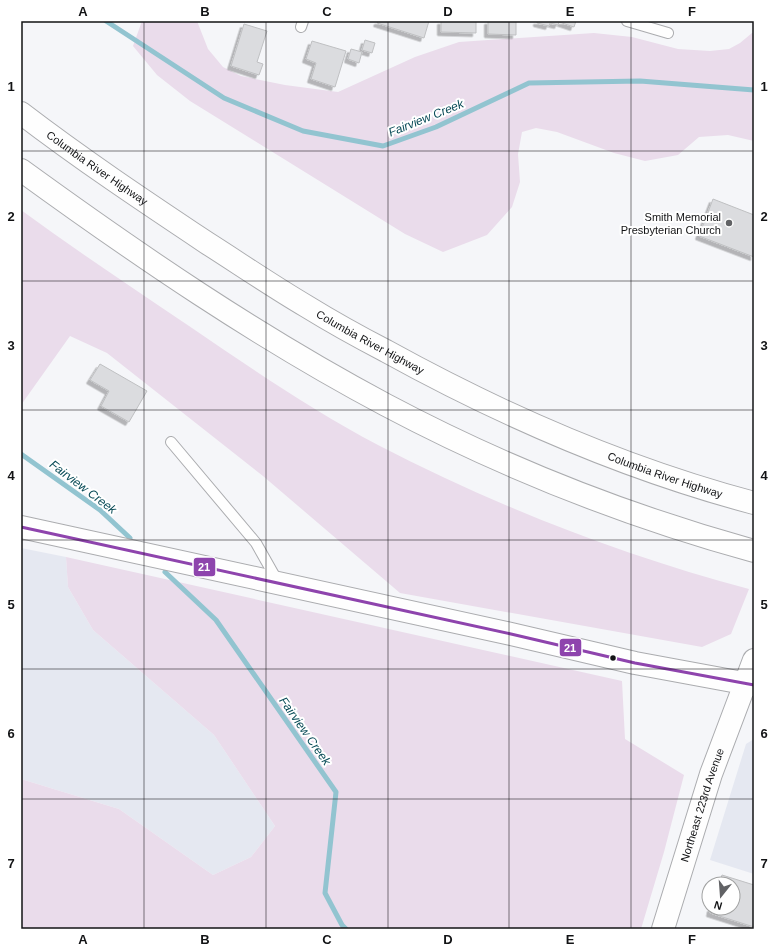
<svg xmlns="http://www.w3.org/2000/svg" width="775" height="950" font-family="Helvetica,sans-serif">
	<defs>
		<filter id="shadow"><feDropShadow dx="-3.5" dy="3.5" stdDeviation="0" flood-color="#0004"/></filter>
	</defs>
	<rect width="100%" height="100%" fill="#f5f6f9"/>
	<path fill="#e5e8f1" d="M 21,548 L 66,557 L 68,587 L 93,630 L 214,735 L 275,826 L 251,857 L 213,875 L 119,809 L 21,779 Z
		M 754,739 L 754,874 L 710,860 L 746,744 Z"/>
	<path fill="#eadceb" d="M 142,21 L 197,21 L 208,49 L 223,67 L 241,76 L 285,85 L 338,92 L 415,57 L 459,42 L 594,33 L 632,37 L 678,49 L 710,51 L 729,49 L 740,43 L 752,33 L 754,33 L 754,141 L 728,135 L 699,137 L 678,155 L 645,161 L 614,153 L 557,132 L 536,128 L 522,132 L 518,154 L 520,182 L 512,207 L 487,235 L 443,252 L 405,234 L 190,101 L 157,75 L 133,46 Z
		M 21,210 C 77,251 134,289 192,328 C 252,369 313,411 378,445 C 496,506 621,555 749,589 L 731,634 L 702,647 L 400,593 L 263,476 L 107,353 L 70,336 L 21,405 Z
		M 66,557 L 622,681 L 625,739 L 684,775 L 664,852 L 641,929 L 21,929 L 21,779 L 119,809 L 213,875 L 251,857 L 275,826 L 214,735 L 93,630 L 68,587 Z"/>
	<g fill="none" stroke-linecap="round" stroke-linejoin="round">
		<path stroke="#92c4d0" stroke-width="5" d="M 106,21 L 224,98 L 303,131 L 383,146 L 436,127 L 529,83 L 640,81 L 754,90
			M 21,454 L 100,510 L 130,538
			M 165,572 L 216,620 L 336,792 L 325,893 L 342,925 L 346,929"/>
	</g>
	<path fill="#dbdcdf" stroke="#bfc0c2" filter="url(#shadow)" d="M 378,21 L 429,21 L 424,38 L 377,23 Z
		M 441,21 L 476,21 L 476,33 L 441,32 Z
		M 488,21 L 516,21 L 516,35 L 488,34 Z
		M 537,21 L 576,21 L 574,27 L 559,22 L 558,25 L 550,23 L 549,26 L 537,23 Z
		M 244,24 L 267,31 L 257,62 L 263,64 L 259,75 L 231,66 Z
		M 365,40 L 375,43 L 372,53 L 362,50 Z
		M 312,41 L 346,51 L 335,87 L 311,79 L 316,63 L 306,59 Z
		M 351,49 L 362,52 L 359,63 L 348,59 Z
		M 713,199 L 754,215 L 754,257 L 699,236 Z
		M 100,364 L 147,391 L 129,422 L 101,406 L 109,391 L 90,380 Z
		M 722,875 L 754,885 L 754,927 L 710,913 L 711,908 L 733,908 L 733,884 L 719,884 Z"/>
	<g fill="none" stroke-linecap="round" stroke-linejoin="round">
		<g stroke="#abacaf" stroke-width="12">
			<path id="service" d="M 627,21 L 668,33
				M 301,27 L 303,21
				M 171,442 L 256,543 L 278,582"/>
		</g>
		<g stroke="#abacaf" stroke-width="24">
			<g id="secondary">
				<path d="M 21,527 L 511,634 L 635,663 L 754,685"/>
				<path id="s1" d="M 663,929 L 711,774 L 754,660"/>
			</g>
		</g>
		<g stroke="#abacaf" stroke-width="24">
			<g id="motorway">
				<path id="s2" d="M 21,113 C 81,159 144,201 207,243 C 240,264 272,286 306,306 C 332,322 359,337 386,351 C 502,415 626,469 754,503"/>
				<path d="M 21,170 C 138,255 258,337 386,405 C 503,467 627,516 754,551"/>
			</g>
		</g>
		<use href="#service" stroke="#fefefe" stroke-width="10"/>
		<use href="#secondary" stroke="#fefefe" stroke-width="22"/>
		<use href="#motorway" stroke="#fefefe" stroke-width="22"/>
		<g stroke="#fff" stroke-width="6">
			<path id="bus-1" d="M 21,527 L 511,634 L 635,663 L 754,685"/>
		</g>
		<use href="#bus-1" stroke="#8e44ad" stroke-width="3"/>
	</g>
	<path fill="none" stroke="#121315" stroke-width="1" stroke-opacity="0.55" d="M 144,21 L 144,929M 266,21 L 266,929M 388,21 L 388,929M 509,21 L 509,929M 631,21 L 631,929M 21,151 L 754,151M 21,281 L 754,281M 21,410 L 754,410M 21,540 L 754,540M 21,669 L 754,669M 21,799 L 754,799"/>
	<circle fill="#616265" stroke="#fff" stroke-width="1.5" cx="729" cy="223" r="4"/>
	<circle fill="#121315" stroke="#fff" stroke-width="1.5" cx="613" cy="658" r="3.5"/>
	<g text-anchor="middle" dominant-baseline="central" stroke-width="4" stroke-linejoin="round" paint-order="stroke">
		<g font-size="11" fill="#121315" stroke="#fff">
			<text stroke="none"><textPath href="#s2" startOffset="94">Columbia River Highway</textPath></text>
			<text stroke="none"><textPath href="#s2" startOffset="418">Columbia River Highway</textPath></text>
			<text stroke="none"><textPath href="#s2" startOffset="742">Columbia River Highway</textPath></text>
			<text stroke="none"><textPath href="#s1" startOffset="130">Northeast 223rd Avenue</textPath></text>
		</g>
		<g font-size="11" fill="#121315" stroke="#fff" text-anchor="end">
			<text x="721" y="217">Smith Memorial<tspan x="721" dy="13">Presbyterian Church</tspan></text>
		</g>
		<g font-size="12" font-style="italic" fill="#0a4c58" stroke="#fff">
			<text transform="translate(426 118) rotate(-22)">Fairview Creek</text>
			<text transform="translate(83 487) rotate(37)">Fairview Creek</text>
			<text transform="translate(305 731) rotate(55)">Fairview Creek</text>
		</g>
	</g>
	<g stroke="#fff" stroke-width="1.5">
		<rect x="193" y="557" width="23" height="20" rx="4" fill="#8e44ad"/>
		<rect x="559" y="638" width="23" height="19" rx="4" fill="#8e44ad"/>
	</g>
	<g font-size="11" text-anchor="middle" font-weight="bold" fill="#fff">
		<text x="204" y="571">21</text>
		<text x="570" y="652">21</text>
	</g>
	<rect width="775" height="950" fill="none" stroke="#ffffff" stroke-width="44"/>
	<g transform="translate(721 896) rotate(197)"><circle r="19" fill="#ffffff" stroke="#a0a1a1"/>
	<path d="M0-3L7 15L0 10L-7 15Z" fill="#616265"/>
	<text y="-6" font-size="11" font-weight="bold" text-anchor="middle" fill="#121315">N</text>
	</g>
	<rect x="22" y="22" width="731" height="906" fill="none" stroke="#121315" stroke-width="1.5"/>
	<g font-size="13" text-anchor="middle" font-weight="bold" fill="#121315">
		<text x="83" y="16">A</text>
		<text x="205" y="16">B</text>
		<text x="327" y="16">C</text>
		<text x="448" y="16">D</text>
		<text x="570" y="16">E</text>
		<text x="692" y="16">F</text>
		<text x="11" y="91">1</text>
		<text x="764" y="91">1</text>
		<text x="11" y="221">2</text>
		<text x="764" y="221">2</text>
		<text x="11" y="350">3</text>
		<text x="764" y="350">3</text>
		<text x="11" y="480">4</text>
		<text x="764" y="480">4</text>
		<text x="11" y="609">5</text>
		<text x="764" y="609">5</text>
		<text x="11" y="738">6</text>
		<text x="764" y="738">6</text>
		<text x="11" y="868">7</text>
		<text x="764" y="868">7</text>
		<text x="83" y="944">A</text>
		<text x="205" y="944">B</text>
		<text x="327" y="944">C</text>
		<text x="448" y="944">D</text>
		<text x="570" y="944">E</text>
		<text x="692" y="944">F</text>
	</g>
</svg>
